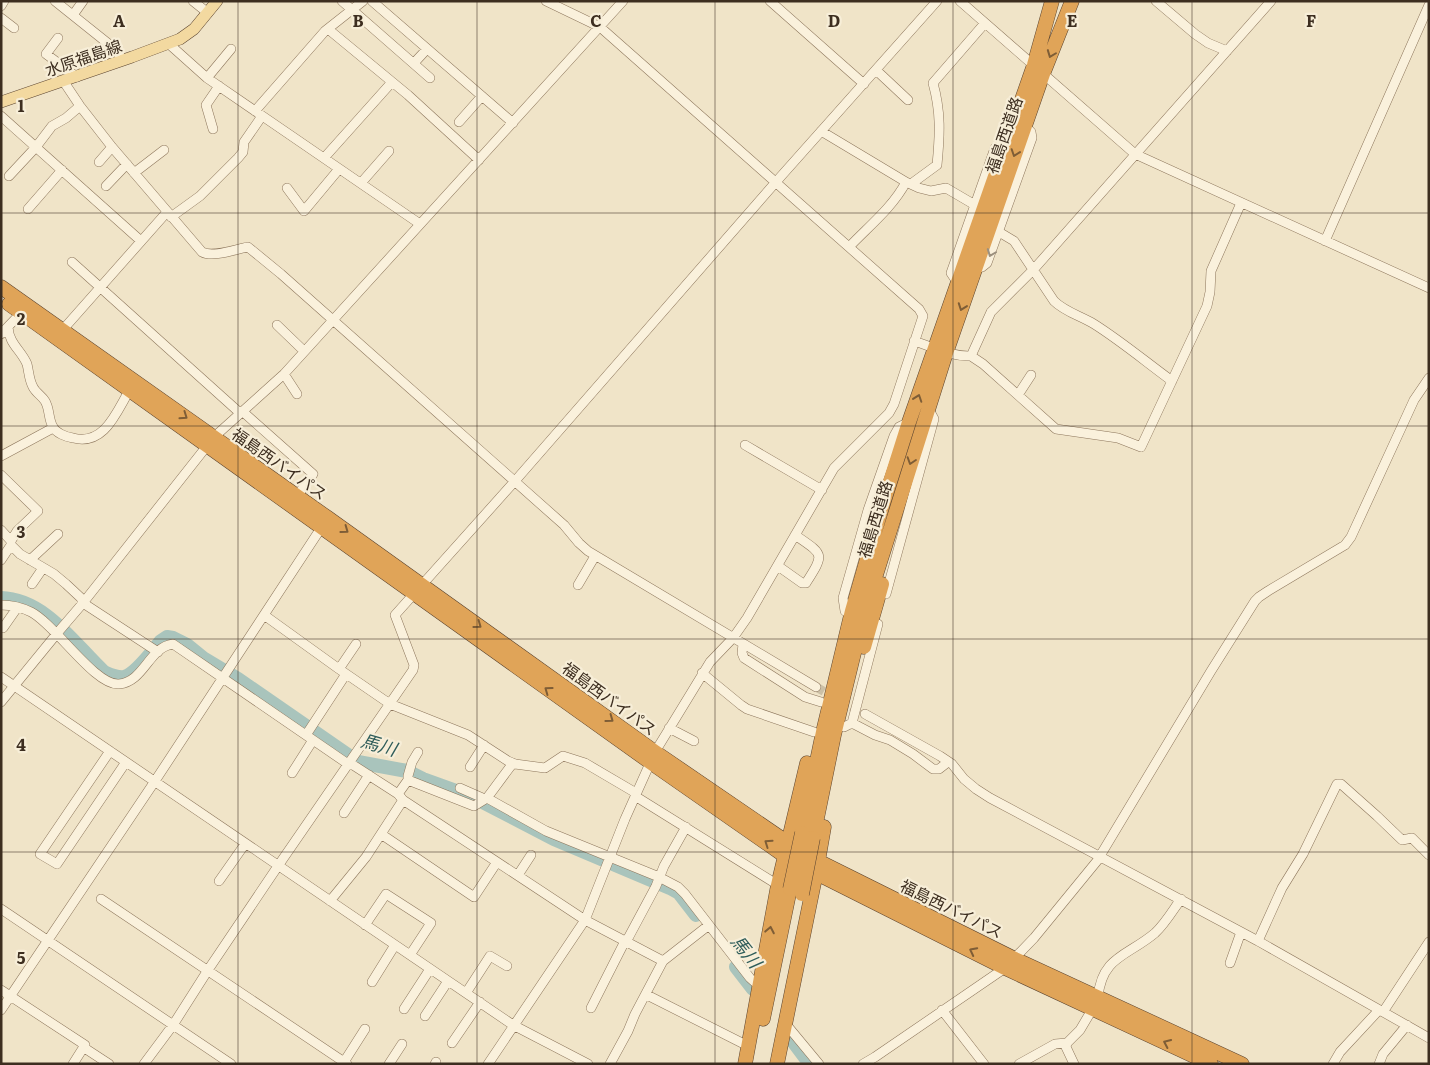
<svg xmlns="http://www.w3.org/2000/svg" width="1430" height="1065" font-family="Literata,'Noto Sans JP',serif">
	<rect width="100%" height="100%" fill="#f0e4c8"/>
	<g fill="none" stroke-linecap="round" stroke-linejoin="round">
		<path stroke="#a9c4bc" stroke-width="14" d="M 1,598 C 45,599 75,645 104,672 C 111,675 117,678 124,677 C 136,674 153,650 161,641 L 167,637 L 173,638 L 187,645 L 203,658 L 238,679 L 358,762 L 407,771 L 423,779 L 473,797 L 554,839 L 670,888 L 679,893 L 696,915
			M 736,967 L 753,989
			M 792,1040 L 810,1064"/>
		<path stroke="#ccc0a6" stroke-width="9" stroke-dasharray="9 4.5" stroke-linecap="butt" d="M 816,687 L 865,714"/>
		<g stroke="#8d765c" stroke-width="10">
			<path id="minor" d="M 55,1 L 115,49 L 123,60
				M 193,1 L 208,13
				M 342,1 L 430,78
				M 372,1 L 513,123
				M 770,1 L 864,84
				M 960,1 L 1135,154 L 1429,288
				M 1156,1 L 1195,34 L 1208,43 L 1227,51
				M 1,6 L 4,1
				M 73,15 L 83,1
				M 1,18 L 14,28
				M 328,29 L 408,95 L 479,160
				M 58,38 L 46,54 L 77,77
				M 169,44 L 207,78 L 420,224
				M 414,63 L 427,49
				M 876,70 L 908,100
				M 207,78 L 231,49
				M 64,82 L 80,106 L 112,147 L 202,252 C 213,258 236,249 248,247 L 281,274 L 564,525 L 579,543 L 588,551 L 816,687
				M 255,111 L 325,31 L 363,1
				M 1,116 L 141,241
				M 459,122 L 482,96
				M 213,129 L 206,105 L 219,86
				M 821,131 L 906,182 L 919,188 L 931,191 L 946,188 L 975,205
				M 324,158 L 392,82
				M 99,162 L 112,147
				M 134,173 L 164,150
				M 9,176 L 36,147 L 52,126 L 66,118 L 80,106
				M 361,183 L 389,151
				M 911,184 L 937,165 C 940,134 941,112 933,83 L 985,23
				M 106,186 L 127,164
				M 287,188 L 304,211 L 339,169
				M 28,209 L 62,170
				M 171,217 L 200,196 L 238,158 L 243,152 L 244,142 L 262,116
				M 999,232 L 1014,241 L 1054,301 C 1065,312 1081,316 1094,324 C 1121,341 1146,362 1172,381
				M 1325,241 L 1429,5
				M 849,247 C 868,227 893,207 906,182
				M 72,262 L 240,413
				M 976,269 L 982,267 L 987,263 L 1032,138 L 1031,132 L 1025,126
				M 957,282 L 951,273 L 995,148 L 1007,142
				M 277,325 L 304,351
				M 8,327 C 9,344 21,350 27,364 C 29,372 29,380 33,387 C 36,393 42,396 45,401 C 50,409 48,419 53,427 C 56,433 66,437 73,438 C 104,446 116,413 129,391
				M 1,334 L 21,313
				M 59,334 L 167,212
				M 914,341 C 933,347 952,357 971,356 L 991,312 L 1034,269 L 1271,1
				M 971,356 L 983,364 L 1056,429 L 1118,438 L 1141,447 L 1207,306 L 1210,292 L 1211,271 L 1241,203
				M 284,374 L 297,394
				M 1018,395 L 1031,375
				M 242,411 L 313,474 L 297,496
				M 745,445 L 822,490
				M 1,456 L 53,428
				M 1,475 L 38,511 L 17,531 L 11,541 L 11,545 L 1,560
				M 1,530 L 11,541
				M 11,545 L 20,554 L 54,574 L 66,584 L 81,598 L 83,603 L 158,652
				M 30,560 L 58,534
				M 778,566 L 802,583 L 806,583 C 825,553 824,555 795,535
				M 32,584 L 43,568
				M 578,585 L 595,556
				M 886,594 L 934,419 L 928,408
				M 1,605 C 11,605 23,608 31,612 C 55,624 95,686 119,684 C 144,682 149,647 173,644 L 348,764 L 353,765 L 398,794 L 403,800
				M 845,611 L 843,598 L 868,510 L 894,436 L 899,427 L 909,422
				M 264,615 L 339,669
				M 3,628 L 17,608
				M 356,644 L 339,669 L 390,704 L 468,735 L 508,761 L 515,764 L 545,768 L 563,756 L 585,763 L 636,793
				M 743,644 L 742,653 L 744,658 L 805,697 L 821,702
				M 702,673 L 741,705 L 747,709 L 814,732
				M 1,677 L 513,1025 L 588,1064
				M 1,702 L 59,631 L 83,603 L 214,437 L 284,374 L 623,1
				M 865,714 L 940,756 L 952,764 L 964,779 L 976,789 L 990,798 L 1258,941 L 1429,1038
				M 852,723 L 878,624
				M 844,727 L 852,723 L 875,735 L 890,740 L 913,754 L 933,769 L 939,769 L 948,762
				M 669,728 L 694,741
				M 306,735 L 346,674
				M 110,751 L 40,854 L 57,864 L 126,762
				M 513,763 L 487,798 L 546,831 L 659,877 L 678,887 L 685,894 L 750,978 L 759,986
				M 470,767 L 484,745
				M 292,773 L 313,740
				M 408,780 L 474,806 L 487,798
				M 460,788 L 485,799
				M 398,794 L 408,780 L 408,776 L 412,762 L 418,752
				M 635,796 L 778,885
				M 344,813 L 369,775
				M 381,834 L 474,897 L 497,862
				M 518,875 L 531,855
				M 219,881 L 245,844
				M 101,899 L 347,1064
				M 330,901 L 366,857 L 403,800 L 585,920 L 663,961
				M 1,909 L 231,1064
				M 365,925 L 386,894 L 431,923 L 410,955
				M 1258,941 L 1282,888 L 1303,854 L 1337,784 L 1341,784 L 1377,816 L 1402,840 L 1412,838 L 1429,855
				M 626,942 L 656,886 L 664,866 L 686,827
				M 1230,963 L 1241,932
				M 372,982 L 395,945
				M 1,990 L 85,1045 L 73,1064
				M 466,993 L 490,956 L 507,966
				M 647,995 L 748,1046
				M 1098,997 C 1102,956 1128,956 1155,933 C 1165,924 1173,910 1181,899
				M 591,1008 L 625,941
				M 404,1009 L 430,969
				M 1,1010 L 155,781 L 323,525
				M 942,1010 L 984,1064
				M 1383,1012 L 1429,942
				M 425,1016 L 448,981
				M 785,1023 L 819,1064
				M 452,1043 L 480,1002
				M 83,1047 L 109,1064
				M 344,1062 L 365,1029
				M 144,1064 L 173,1025 L 208,970 L 278,866 L 413,670 L 414,665 L 395,615 L 515,481 L 775,183 L 937,1
				M 389,1064 L 402,1044
				M 435,1064 L 436,1062
				M 488,1064 L 585,920 L 625,819 L 655,752 L 710,662 L 733,638 L 747,618 L 834,468 L 889,413 L 894,404 L 923,316 L 919,309 L 600,27 L 546,1
				M 610,1064 L 628,1031 L 635,1014 L 663,961 L 709,925
				M 863,1064 L 875,1057 L 1005,968 L 1034,938 L 1097,861 L 1211,671 L 1255,601 L 1259,597 L 1268,591 L 1345,545 L 1351,537 L 1414,400 L 1429,378
				M 1019,1064 L 1055,1044 L 1067,1043
				M 1074,1064 L 1066,1047 L 1067,1043 L 1080,1030 L 1093,1008
				M 1333,1064 L 1340,1052 L 1379,1010
				M 1379,1064 L 1383,1054 L 1407,1025"/>
		</g>
		<g stroke="#5b4430" stroke-width="12">
			<path id="major" d="M 1,102 L 132,57 L 180,39 L 194,29 L 217,1"/>
		</g>
		<g stroke="#5b4430" stroke-width="15">
			<path id="highway" d="M 1,287 L 328,518 L 655,752 L 788,843 L 818,861 L 1015,959 L 1242,1064
				M 9,304 L 650,762 L 785,856 L 816,873 L 1005,968 L 1211,1064
				M 864,647 L 882,584
				M 802,833 L 823,732 L 852,611 L 882,507 L 909,422 L 1034,65 L 1052,1
				M 813,838 L 834,735 L 863,616 L 946,353 L 1043,74 L 1072,1
				M 763,1019 L 790,889
				M 745,1064 L 778,885 L 807,763
				M 777,1064 L 816,873 L 824,827"/>
		</g>
		<use href="#minor" stroke="#faf1dc" stroke-width="9"/>
		<use href="#major" stroke="#f3d9a0" stroke-width="11"/>
		<use href="#highway" stroke="#e0a458" stroke-width="14"/>
		<g stroke="#5b4430" stroke-width="15" stroke-linecap="butt">
			<path id="highway-bridge" d="M 790,889 L 802,833
				M 802,894 L 813,838"/>
		</g>
		<use href="#highway-bridge" stroke="#e0a458" stroke-width="14"/>
	</g>
	<defs><path id="oneway-chevron" d="M-2-3.5L2.5 0L-2 3.5" fill="none" stroke-width="1.6" stroke-linecap="round" stroke-linejoin="round" transform="scale(1.25)"/></defs>
	<g stroke="#7e5d36">
		<use href="#oneway-chevron" transform="translate(1051 54) rotate(111)"/>
		<use href="#oneway-chevron" transform="translate(1015 153) rotate(109)"/>
		<use href="#oneway-chevron" transform="translate(962 307) rotate(110)"/>
		<use href="#oneway-chevron" transform="translate(918 398) rotate(-71)"/>
		<use href="#oneway-chevron" transform="translate(184 416) rotate(35)"/>
		<use href="#oneway-chevron" transform="translate(911 461) rotate(108)"/>
		<use href="#oneway-chevron" transform="translate(345 530) rotate(36)"/>
		<use href="#oneway-chevron" transform="translate(478 625) rotate(36)"/>
		<use href="#oneway-chevron" transform="translate(548 690) rotate(-144)"/>
		<use href="#oneway-chevron" transform="translate(610 719) rotate(36)"/>
		<use href="#oneway-chevron" transform="translate(768 843) rotate(-145)"/>
		<use href="#oneway-chevron" transform="translate(770 930) rotate(-79)"/>
		<use href="#oneway-chevron" transform="translate(973 951) rotate(-153)"/>
		<use href="#oneway-chevron" transform="translate(1167 1043) rotate(-155)"/>
	</g>
	<use stroke="#9c907e" href="#oneway-chevron" transform="translate(991 253) rotate(111)"/>
	<path fill="none" stroke="#3d2e20" stroke-width="1" stroke-opacity="0.55" d="M 238,1 L 238,1064M 477,1 L 477,1064M 715,1 L 715,1064M 953,1 L 953,1064M 1192,1 L 1192,1064M 1,213 L 1429,213M 1,426 L 1429,426M 1,639 L 1429,639M 1,852 L 1429,852"/>
	<g text-anchor="middle" dominant-baseline="central" stroke-width="4.5" stroke-linejoin="round" paint-order="stroke">
		<g font-size="16" fill="#3d2e20" stroke="#f7eed8">
			<text transform="translate(83 57) rotate(-19)">水原福島線</text>
			<text transform="translate(1003 135) rotate(-71)">福島西道路</text>
			<text transform="translate(280 463) rotate(35)">福島西バイパス</text>
			<text transform="translate(874 519) rotate(-73)">福島西道路</text>
			<text transform="translate(610 698) rotate(36)">福島西バイパス</text>
			<text transform="translate(952 908) rotate(26)">福島西バイパス</text>
		</g>
		<g font-size="18" font-style="italic" fill="#2f5d5a" stroke="#f7eed8">
			<text transform="translate(379 744) rotate(16)">馬川</text>
			<text transform="translate(747 951) rotate(52)">馬川</text>
		</g>
	</g>
	<g font-size="16" text-anchor="middle" font-weight="bold" fill="#3d2e20" stroke="#f7eed8" stroke-width="4.5" stroke-linejoin="round" paint-order="stroke">
		<text x="119" y="27">A</text>
		<text x="358" y="27">B</text>
		<text x="596" y="27">C</text>
		<text x="834" y="27">D</text>
		<text x="1072" y="27">E</text>
		<text x="1311" y="27">F</text>
		<text x="21" y="112">1</text>
		<text x="21" y="325">2</text>
		<text x="21" y="538">3</text>
		<text x="21" y="751">4</text>
		<text x="21" y="964">5</text>
	</g>
	<rect width="1430" height="1065" fill="none" stroke="#3d2e20" stroke-width="5"/>
</svg>
